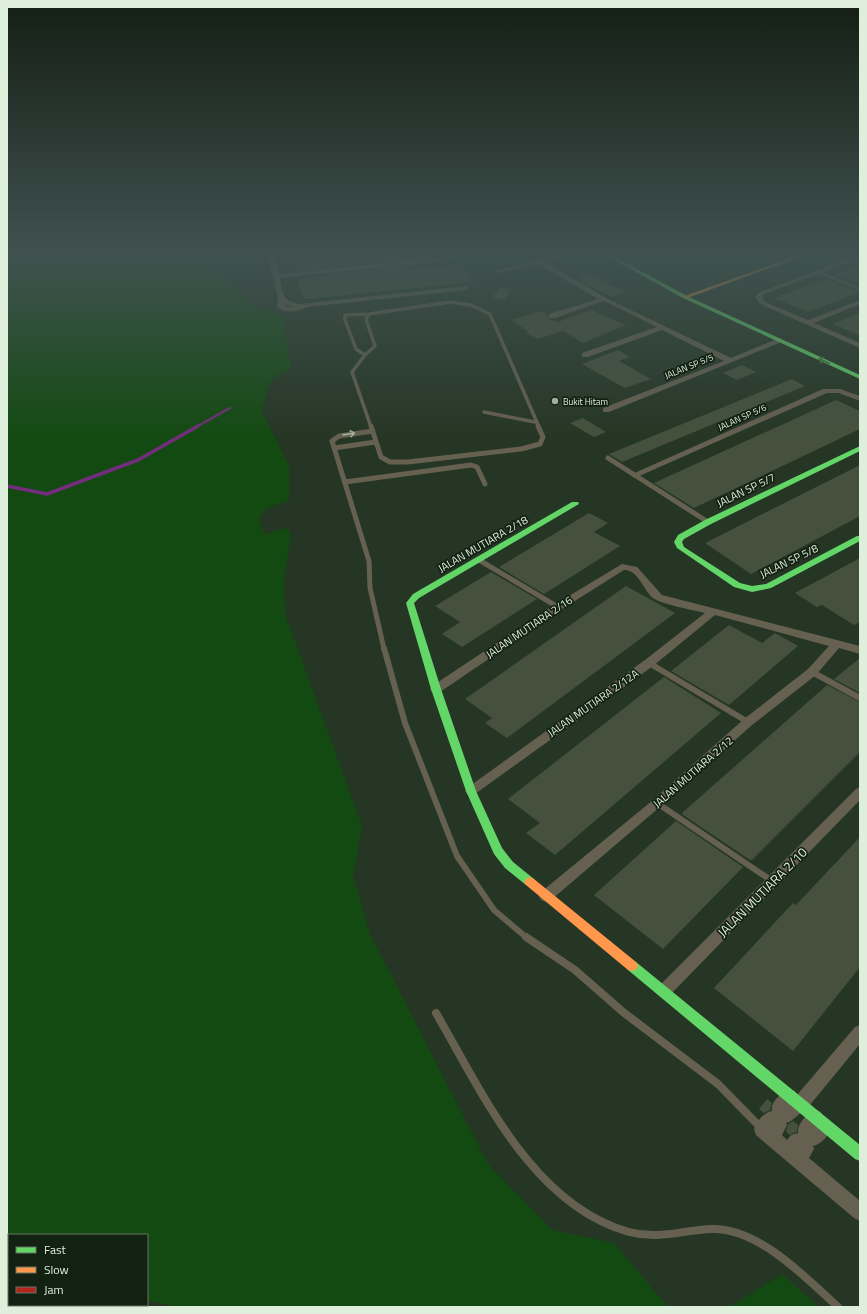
<svg xmlns="http://www.w3.org/2000/svg" width="867" height="1314" font-family="'Titillium Web',sans-serif">
	<rect width="100%" height="100%" fill="#253624"/>
	<path fill="#134a11" d="M 7,256 L 213,256 L 204,271 L 217,271 L 256,309 L 270,309 L 283,318 L 291,368 L 271,380 L 261,410 L 289,466 L 289,500 L 265,509 L 259,520 L 265,535 L 279,529 L 288,529 L 291,536 L 284,577 L 285,614 L 362,826 L 353,876 L 370,934 L 488,1164 L 552,1230 L 614,1243 L 668,1307 L 177,1307 L 147,1300 L 147,1235 L 9,1235 L 9,1269 L 7,1268 Z
		M 782,1274 L 819,1307 L 730,1307 Z"/>
	<g fill="none" stroke-linecap="round" stroke-linejoin="round">
		<path stroke="#732d7d" stroke-width="2.5" d="M 196,427 L 230,408"/>
		<path stroke="#732d7d" stroke-width="3.5" d="M 7,486 L 47,494 L 138,460 L 198,426"/>
	</g>
	<path fill="#45513c" d="M 291,256 L 400,256 L 402,260 L 296,271 Z
		M 461,265 L 473,282 L 305,299 L 297,282 L 301,281 L 299,278 L 406,266 L 409,270 Z
		M 860,266 L 860,285 L 835,275 Z
		M 584,272 L 626,292 L 612,297 L 580,281 Z
		M 826,279 L 860,292 L 808,312 L 774,298 Z
		M 499,288 L 511,289 L 505,300 L 492,298 Z
		M 591,310 L 626,325 L 583,343 L 563,331 L 538,339 L 526,333 L 529,332 L 511,320 L 542,311 L 548,315 L 548,319 L 558,322 Z
		M 860,313 L 860,336 L 833,324 Z
		M 618,350 L 630,357 L 619,361 L 651,379 L 625,388 L 582,364 Z
		M 742,365 L 756,372 L 737,380 L 723,373 Z
		M 792,379 L 805,386 L 622,462 L 609,454 Z
		M 836,400 L 860,411 L 860,429 L 694,508 L 654,483 Z
		M 583,418 L 606,432 L 594,437 L 570,423 Z
		M 860,465 L 860,516 L 751,574 L 705,543 Z
		M 589,513 L 608,523 L 594,532 L 620,546 L 544,594 L 499,567 Z
		M 860,558 L 860,622 L 854,625 L 822,605 L 817,607 L 795,593 Z
		M 491,572 L 537,599 L 462,647 L 442,634 L 460,622 L 435,606 Z
		M 626,586 L 675,613 L 507,738 L 485,723 L 492,718 L 465,699 Z
		M 729,625 L 762,643 L 775,633 L 798,646 L 729,705 L 671,671 Z
		M 860,658 L 860,693 L 834,679 Z
		M 664,677 L 721,713 L 555,855 L 526,833 L 540,823 L 508,799 Z
		M 827,685 L 860,702 L 860,752 L 752,860 L 750,860 L 683,815 L 682,813 Z
		M 676,821 L 743,867 L 663,949 L 594,895 Z
		M 860,837 L 860,967 L 793,1051 L 714,988 L 793,903 L 796,905 Z
		M 767,1099 L 772,1103 L 770,1110 L 764,1113 L 759,1109 Z
		M 793,1121 L 798,1125 L 797,1132 L 789,1135 L 786,1131 L 788,1124 Z"/>
	<g fill="none" stroke-linecap="round" stroke-linejoin="round">
		<path stroke="#666050" stroke-width="3.5" d="M 818,272 L 860,289
			M 365,355 L 356,349 L 345,320 L 345,315 L 369,314
			M 484,412 L 535,422
			M 371,427 L 352,372 L 365,355 L 375,346 L 366,319 L 369,314 L 450,302 L 471,305 L 490,314 L 539,427"/>
		<path stroke="#666050" stroke-width="5" d="M 371,426 L 381,457 L 390,462 L 408,462 L 521,449 L 540,444 L 543,437 L 538,426
			M 373,431 L 339,436 L 332,441 L 369,561 L 370,588 L 384,649
			M 334,448 L 376,442
			M 608,458 L 708,522
			M 345,482 L 471,465 L 477,467 L 485,484
			M 479,560 L 558,607"/>
		<path stroke="#666050" stroke-width="6" d="M 384,648 L 405,723 L 457,856 L 494,910 L 527,938
			M 649,663 L 748,722
			M 812,672 L 860,698
			M 657,803 L 772,881"/>
		<path stroke="#666050" stroke-width="8" d="M 526,937 L 575,970 L 623,1012 L 718,1084 L 762,1129
			M 436,1013 C 482,1092 532,1205 629,1232 C 660,1240 682,1230 712,1229 C 759,1228 806,1278 838,1307"/>
		<path fill="#666050" fill-rule="evenodd" d="M 268,256 L 274,256 L 279,274 L 451,256 L 456,258 L 453,260 L 280,278 C 283,294 282,301 300,304 L 466,286 L 469,288 L 466,290 L 307,307 C 297,312 286,314 277,307 L 278,298 ZM 284,305 L 286,305 L 294,307 L 287,307 Z
			M 554,256 L 566,256 L 545,262 L 606,298 L 731,358 L 777,339 L 784,341 L 609,412 L 603,412 L 603,408 L 724,361 L 662,330 L 588,357 L 582,357 L 582,353 L 657,327 L 604,301 L 555,318 L 549,318 L 549,314 L 598,299 L 538,264 L 498,273 L 495,271 Z
			M 856,256 L 860,256 L 860,259 L 764,294 L 762,297 L 765,302 L 808,320 L 860,300 L 860,304 L 814,323 L 860,343 L 860,348 L 760,304 L 755,297 L 760,292 Z
			M 823,389 L 840,389 L 860,396 L 860,401 L 839,393 L 827,393 L 637,477 L 634,478 L 630,475 Z
			M 622,564 L 637,567 L 662,595 L 860,646 L 860,654 L 839,648 L 816,675 L 752,725 L 661,806 L 551,900 L 546,902 L 541,900 L 539,896 L 541,892 L 653,800 L 744,719 L 808,669 L 829,646 L 715,615 L 653,666 L 475,794 L 471,796 L 467,794 L 465,791 L 467,788 L 645,660 L 705,613 C 693,610 660,604 653,598 C 643,590 638,569 624,570 L 562,609 L 440,692 L 432,692 L 430,689 L 432,686 L 554,605 Z
			M 860,787 L 860,800 L 669,996 L 664,998 L 659,996 L 657,991 L 659,986 L 856,789 Z
			M 860,1025 L 860,1044 L 805,1111 C 797,1114 794,1121 786,1123 L 787,1125 L 782,1135 L 787,1140 L 791,1135 L 798,1133 C 797,1124 807,1113 815,1110 L 821,1112 L 823,1118 L 830,1120 L 832,1126 C 829,1135 822,1144 813,1146 L 814,1149 L 809,1158 L 860,1201 L 860,1221 L 854,1218 L 764,1142 L 756,1135 L 754,1129 C 757,1121 763,1113 772,1111 C 770,1103 781,1092 789,1089 L 795,1091 L 797,1095 L 855,1027 Z"/>
		<path fill="#63d668" fill-rule="evenodd" d="M 607,256 L 613,256 L 687,296 L 860,375 L 860,379 L 683,298 Z
			M 860,446 L 860,451 L 711,524 L 684,539 L 682,542 L 684,547 L 740,583 L 752,586 L 766,584 L 857,536 L 860,536 L 860,541 L 771,588 L 752,592 L 734,587 L 677,548 L 674,542 L 678,535 L 705,520 Z
			M 572,502 L 578,502 L 579,504 L 419,598 L 414,603 L 441,689 L 476,791 L 502,848 L 513,862 L 534,879 L 536,882 L 534,885 L 530,887 L 526,885 L 505,868 L 494,854 L 466,791 L 431,689 L 406,603 L 413,594 Z
			M 632,961 L 636,962 L 860,1145 L 860,1161 L 855,1159 L 628,970 L 626,966 L 628,962 Z"/>
		<path fill="#ff974d" fill-rule="evenodd" d="M 796,256 L 804,256 L 687,298 L 682,297 Z
			M 530,877 L 534,879 L 636,962 L 638,966 L 636,970 L 632,971 L 628,970 L 526,885 L 524,882 L 526,879 Z"/>
		<path fill="#b3261e" fill-rule="evenodd" d="M 9,1301 L 9,1305 L 32,1305 L 33,1307 L 8,1307 Z"/>
	</g>
	<defs><path id="oneway-shaft" d="M-6 0H5M1.5-3L5.5 0L1.5 3" fill="none" stroke-width="1.6" stroke-linecap="round" stroke-linejoin="round"/></defs>
	<use stroke="#3b7c3d" href="#oneway-shaft" transform="translate(824 361) rotate(-156)"/>
	<use stroke="#a8af9d" href="#oneway-shaft" transform="translate(349 434) rotate(-8)"/>
	<linearGradient id="sky" x2="0" y2="1"><stop stop-color="#141e14"/><stop offset="0.58" stop-color="#405250"/><stop offset="1" stop-color="#405250" stop-opacity="0"/></linearGradient>
	<rect width="867" height="440" fill="url(#sky)"/>
	<circle fill="#9daf9c" stroke="#132112" stroke-width="1.5" cx="555" cy="401" r="4"/>
	<g text-anchor="middle" dominant-baseline="central" stroke-width="3.5" stroke-linejoin="round" paint-order="stroke">
		<g font-size="9" fill="#def0dc" stroke="#132112">
			<text transform="translate(689 366) rotate(-22)">JALAN SP 5/5</text>
			<text transform="translate(742 417) rotate(-24)">JALAN SP 5/6</text>
		</g>
		<g font-size="9" fill="#def0dc" stroke="#132112" text-anchor="start">
			<text x="563" y="401">Bukit Hitam</text>
		</g>
		<g font-size="11" fill="#def0dc" stroke="#132112">
			<text transform="translate(746 490) rotate(-26)">JALAN SP 5/7</text>
			<text transform="translate(483 544) rotate(-30)">JALAN MUTIARA 2/18</text>
			<text transform="translate(789 561) rotate(-26)">JALAN SP 5/8</text>
			<text transform="translate(529 627) rotate(-34)">JALAN MUTIARA 2/16</text>
			<text transform="translate(593 703) rotate(-35)">JALAN MUTIARA 2/12A</text>
			<text transform="translate(693 772) rotate(-41)">JALAN MUTIARA 2/12</text>
		</g>
		<g font-size="13" fill="#def0dc" stroke="#132112">
			<text transform="translate(762 892) rotate(-45)">JALAN MUTIARA 2/10</text>
		</g>
	</g>
	<rect width="867" height="1314" fill="none" stroke="#def0dc" stroke-width="16"/>
	<rect x="8" y="1234" width="140" height="72" fill="#132112" stroke="#647463"/>
	<rect x="16" y="1247" width="20" height="6" fill="#63d668" stroke="#647463"/>
	<text x="44" y="1254" font-size="12" fill="#def0dc">Fast</text>
	<rect x="16" y="1267" width="20" height="6" fill="#ff974d" stroke="#647463"/>
	<text x="44" y="1274" font-size="12" fill="#def0dc">Slow</text>
	<rect x="16" y="1287" width="20" height="6" fill="#b3261e" stroke="#647463"/>
	<text x="44" y="1294" font-size="12" fill="#def0dc">Jam</text>
</svg>
